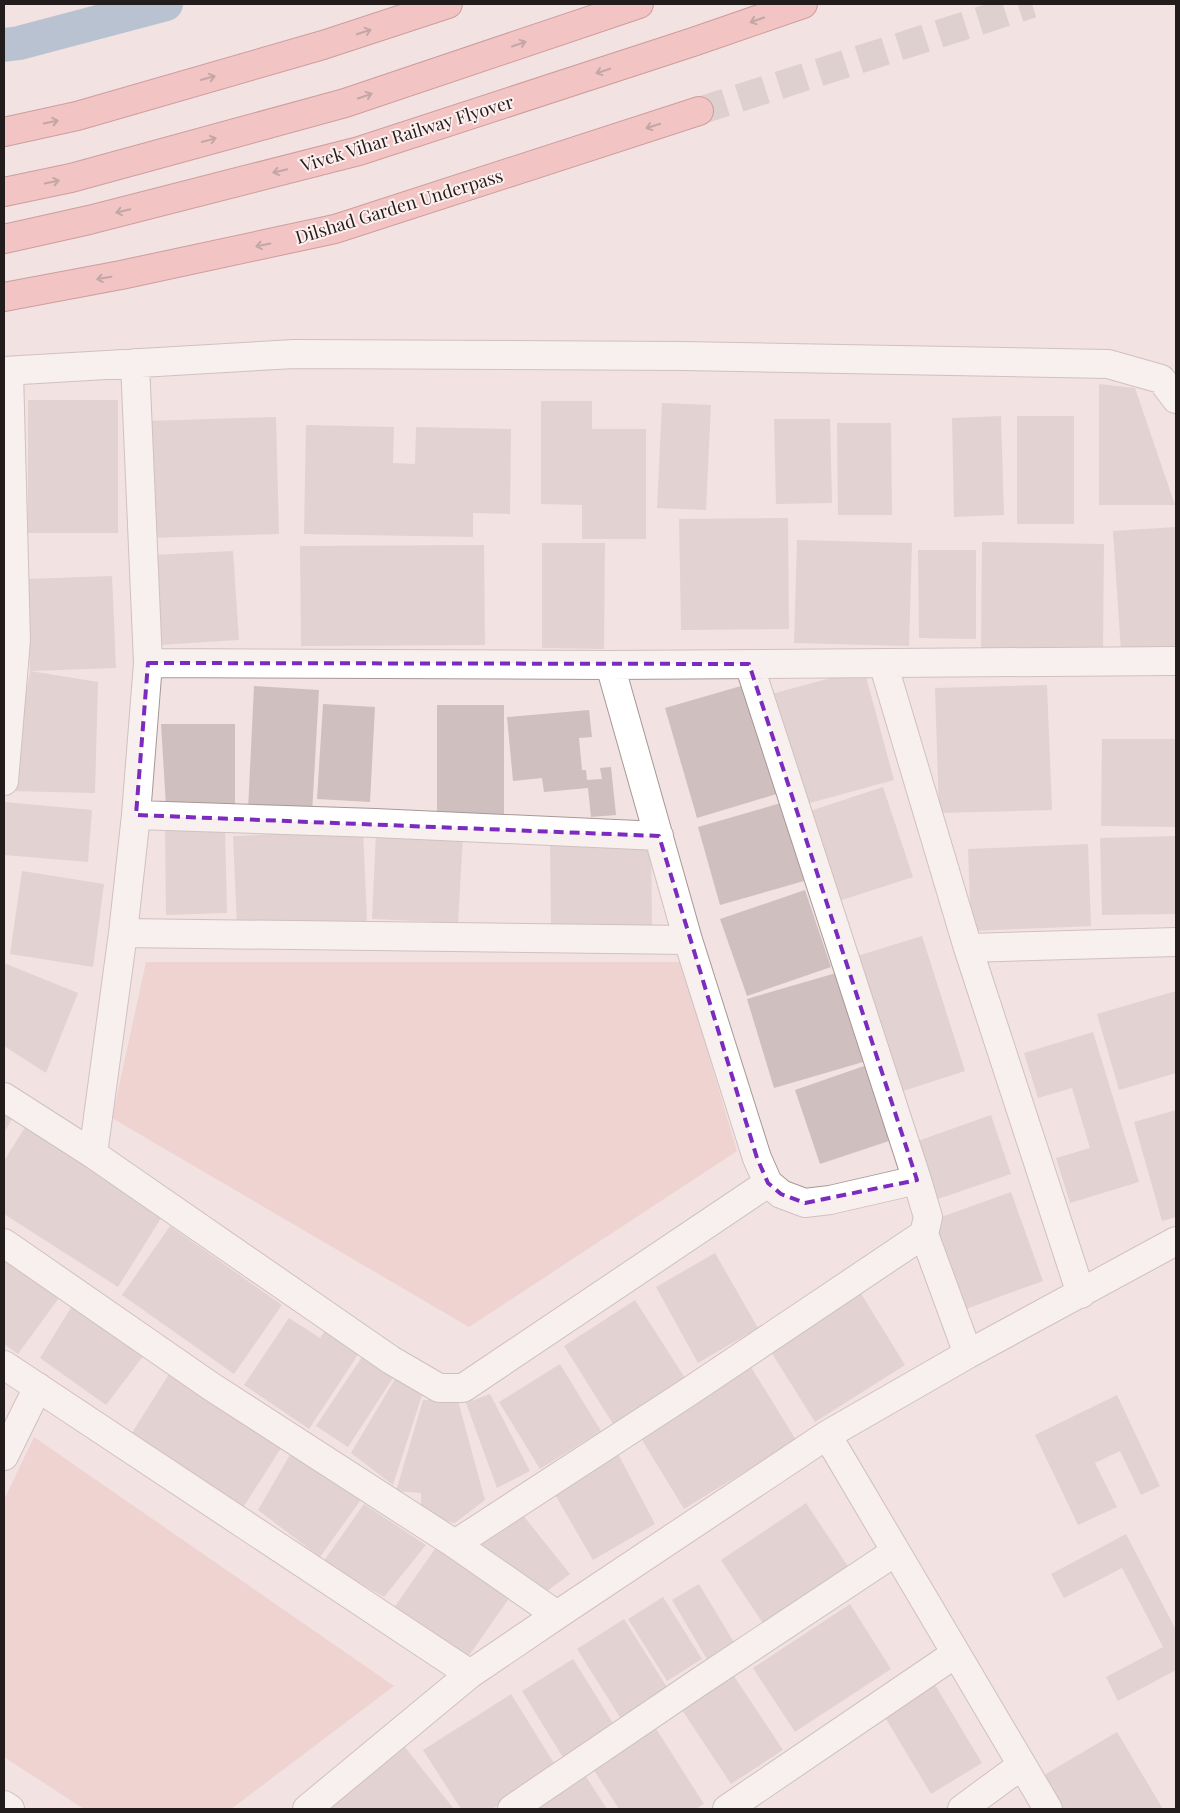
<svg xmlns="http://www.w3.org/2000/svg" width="1180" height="1813" font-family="'Playfair Display',serif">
	<rect width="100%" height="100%" fill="#f2e2e1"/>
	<path fill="#e9c0bd" d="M 146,962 L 681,962 L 737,1151 L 469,1327 L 112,1118 Z
		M 34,1437 L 394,1686 L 231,1809 L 84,1809 L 4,1757 L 4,1500 Z"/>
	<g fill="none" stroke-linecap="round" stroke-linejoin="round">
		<path stroke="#739bba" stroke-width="34" d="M 4,45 L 19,43 L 166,4"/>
	</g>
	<path fill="#cfbfbe" d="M 1099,384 L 1135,388 L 1175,505 L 1099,505 Z
		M 28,400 L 118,400 L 118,533 L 28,533 Z
		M 541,401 L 592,401 L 592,429 L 646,429 L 646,539 L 582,539 L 582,505 L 541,504 Z
		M 662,403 L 711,405 L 706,510 L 657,508 Z
		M 1001,416 L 1004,515 L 954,517 L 952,418 Z
		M 1017,416 L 1074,416 L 1074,524 L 1017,524 Z
		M 276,417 L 279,534 L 150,538 L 147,421 Z
		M 774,419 L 830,419 L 832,503 L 776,504 Z
		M 837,423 L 891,423 L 892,515 L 838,515 Z
		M 306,425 L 394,427 L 393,463 L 415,464 L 416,427 L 511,429 L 510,514 L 473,513 L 473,537 L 304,534 Z
		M 788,518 L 789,629 L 681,630 L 679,519 Z
		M 1175,527 L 1176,553 L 1176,648 L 1121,652 L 1113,531 Z
		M 797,540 L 912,543 L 909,646 L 794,643 Z
		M 982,542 L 1104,544 L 1103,649 L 981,648 Z
		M 542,543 L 605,543 L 604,649 L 542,648 Z
		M 484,545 L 485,645 L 301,646 L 300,546 Z
		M 918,550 L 976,550 L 976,639 L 919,638 Z
		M 233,551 L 239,640 L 159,645 L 153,555 Z
		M 112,576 L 116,668 L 30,671 L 98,682 L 95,793 L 10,791 L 30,671 L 26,579 Z
		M 864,669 L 894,780 L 799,806 L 768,695 Z
		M 748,684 L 780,793 L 697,818 L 665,708 Z
		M 1047,685 L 1052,810 L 939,813 L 935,688 Z
		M 254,686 L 319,690 L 312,814 L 248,810 Z
		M 323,704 L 375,707 L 370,802 L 317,799 Z
		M 437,705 L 504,705 L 504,819 L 437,819 Z
		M 589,710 L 592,737 L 579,738 L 582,770 L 586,770 L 587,780 L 602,779 L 600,768 L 611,767 L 616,815 L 591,817 L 588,788 L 544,792 L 542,778 L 513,781 L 507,717 Z
		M 161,724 L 235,724 L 235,815 L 166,806 Z
		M 1102,739 L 1176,739 L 1176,827 L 1101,826 Z
		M 883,787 L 913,877 L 839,901 L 810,811 Z
		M 4,802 L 92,810 L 88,862 L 4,855 Z
		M 781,803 L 804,881 L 720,905 L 698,827 Z
		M 225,827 L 227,913 L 166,915 L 165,828 Z
		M 363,830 L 367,921 L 237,927 L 233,836 Z
		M 376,832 L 463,836 L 458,923 L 372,919 Z
		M 1176,836 L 1176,914 L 1102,915 L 1100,838 Z
		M 651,841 L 652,926 L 551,927 L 550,842 Z
		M 1088,844 L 1091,926 L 971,931 L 968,849 Z
		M 22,871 L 104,884 L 93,967 L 10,954 Z
		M 805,890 L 831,967 L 747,996 L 720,919 Z
		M 922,936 L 965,1071 L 897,1093 L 854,957 Z
		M 4,963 L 78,993 L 46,1073 L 4,1046 Z
		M 836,973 L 863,1062 L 774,1088 L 747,999 Z
		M 1176,991 L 1176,1073 L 1119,1090 L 1097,1014 Z
		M 1093,1032 L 1139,1182 L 1070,1203 L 1056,1158 L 1090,1148 L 1072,1088 L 1038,1098 L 1024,1053 Z
		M 867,1065 L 892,1140 L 820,1164 L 795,1090 Z
		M 1176,1110 L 1176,1217 L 1162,1221 L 1134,1122 Z
		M 4,1111 L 13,1117 L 4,1133 Z
		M 991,1115 L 1011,1174 L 932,1201 L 912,1143 Z
		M 25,1127 L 163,1215 L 118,1287 L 4,1214 L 4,1161 Z
		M 1011,1192 L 1043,1281 L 966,1309 L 933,1220 Z
		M 170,1226 L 282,1305 L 234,1374 L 122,1295 Z
		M 4,1247 L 64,1291 L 18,1354 L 4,1344 Z
		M 715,1253 L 758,1328 L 698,1363 L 656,1287 Z
		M 857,1287 L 905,1365 L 815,1422 L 766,1344 Z
		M 635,1300 L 685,1378 L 613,1424 L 564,1346 Z
		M 75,1301 L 147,1351 L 106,1405 L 40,1358 Z
		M 289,1318 L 320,1338 L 326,1330 L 359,1353 L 309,1429 L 244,1385 Z
		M 362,1357 L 393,1378 L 348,1447 L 316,1426 Z
		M 560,1364 L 601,1431 L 540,1469 L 499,1402 Z
		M 751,1367 L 796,1440 L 684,1509 L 639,1435 Z
		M 169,1374 L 281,1448 L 239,1514 L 127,1441 Z
		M 395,1379 L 424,1389 L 393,1485 L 351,1453 Z
		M 490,1394 L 530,1471 L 497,1488 L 466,1403 Z
		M 1117,1395 L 1160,1486 L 1141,1495 L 1120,1451 L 1095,1463 L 1117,1507 L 1078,1525 L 1035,1435 Z
		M 457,1397 L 485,1500 L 455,1523 L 421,1516 L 421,1493 L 396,1491 L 423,1400 Z
		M 294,1448 L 365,1494 L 320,1557 L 258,1510 Z
		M 617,1452 L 655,1524 L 593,1560 L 551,1488 Z
		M 806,1503 L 855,1577 L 770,1634 L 721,1560 Z
		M 364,1504 L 426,1545 L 384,1597 L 323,1562 Z
		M 518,1509 L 570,1574 L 542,1595 L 473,1540 Z
		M 1126,1534 L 1176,1630 L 1176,1670 L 1118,1701 L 1106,1677 L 1163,1647 L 1122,1568 L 1064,1598 L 1051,1574 Z
		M 437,1546 L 510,1597 L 463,1664 L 391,1612 Z
		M 699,1584 L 735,1644 L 708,1661 L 672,1600 Z
		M 663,1597 L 702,1659 L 667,1681 L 628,1619 Z
		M 850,1604 L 891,1669 L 795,1732 L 753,1668 Z
		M 624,1619 L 670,1692 L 623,1722 L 577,1649 Z
		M 573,1659 L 618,1731 L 567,1764 L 522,1691 Z
		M 732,1673 L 783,1750 L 731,1784 L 680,1707 Z
		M 934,1683 L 982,1763 L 931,1794 L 883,1714 Z
		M 511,1694 L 557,1768 L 492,1809 L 461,1809 L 423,1750 Z
		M 653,1724 L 704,1804 L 696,1809 L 619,1809 L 590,1764 Z
		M 1117,1732 L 1163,1809 L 1050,1809 L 1034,1781 Z
		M 404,1746 L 454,1809 L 328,1809 Z
		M 581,1769 L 607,1809 L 518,1809 Z"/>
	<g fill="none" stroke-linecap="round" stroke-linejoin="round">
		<path stroke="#c8bbba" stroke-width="28" stroke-dasharray="28 14" stroke-linecap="butt" d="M 699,111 L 1032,4"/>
		<g stroke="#a79897" stroke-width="30">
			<path id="minor" d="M 4,371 L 294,354 L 683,356 L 1108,364 L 1161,379 L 1176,399
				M 148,663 L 610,665 L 1176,661
				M 883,663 L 968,948 L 1081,1294
				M 749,664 L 917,1180 L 928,1217 L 924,1234 L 968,1354
				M 610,665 L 688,940 L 757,1158 L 768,1183 L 781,1194 L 805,1203 L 830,1200 L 917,1180
				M 4,781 L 16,640 L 9,371
				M 136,815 L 375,823 L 659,836
				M 123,933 L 688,940
				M 968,948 L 1176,942
				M 4,1097 L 93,1154 L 391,1360 L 439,1388 L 463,1388 L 768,1183
				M 93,1154 L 123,933 L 136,815 L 148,663 L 135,363
				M 4,1243 L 212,1387 L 455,1544 L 557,1615
				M 4,1365 L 470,1674
				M 827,1435 L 1048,1809
				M 4,1456 L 38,1387
				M 455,1544 L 690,1391 L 924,1234
				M 4,1805 L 10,1809
				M 307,1809 L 470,1674 L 557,1615 L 827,1435 L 968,1354 L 1176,1241
				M 512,1809 L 696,1684 L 895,1552
				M 727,1809 L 955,1654
				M 962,1809 L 1022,1765"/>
		</g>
		<g stroke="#a34a4a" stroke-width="30">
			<path id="major" d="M 4,132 L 77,116 L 323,45 L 448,4
				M 4,192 L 71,178 L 345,103 L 639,4
				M 4,239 L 89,220 L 359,151 L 693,42 L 803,4
				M 4,297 L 121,275 L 335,229 L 699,111"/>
		</g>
		<use href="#minor" stroke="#fff" stroke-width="28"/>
		<use href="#major" stroke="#f1a1a1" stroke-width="28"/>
	</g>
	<defs><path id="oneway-shaft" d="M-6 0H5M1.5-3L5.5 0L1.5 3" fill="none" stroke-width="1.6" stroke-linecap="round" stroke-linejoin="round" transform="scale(1.25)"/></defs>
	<g stroke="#8a5f5e">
		<use href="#oneway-shaft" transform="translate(757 20) rotate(161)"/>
		<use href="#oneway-shaft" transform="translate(364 32) rotate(-18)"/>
		<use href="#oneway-shaft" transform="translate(519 44) rotate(-19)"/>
		<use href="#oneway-shaft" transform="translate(603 71) rotate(162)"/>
		<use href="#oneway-shaft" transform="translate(208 78) rotate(-16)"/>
		<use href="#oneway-shaft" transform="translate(365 96) rotate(-19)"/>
		<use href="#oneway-shaft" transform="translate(51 122) rotate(-12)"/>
		<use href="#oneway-shaft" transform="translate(653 126) rotate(162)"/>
		<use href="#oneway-shaft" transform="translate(209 140) rotate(-15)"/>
		<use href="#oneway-shaft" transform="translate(280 171) rotate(166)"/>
		<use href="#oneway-shaft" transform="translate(52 182) rotate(-11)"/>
		<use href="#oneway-shaft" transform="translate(123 211) rotate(166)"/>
		<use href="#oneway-shaft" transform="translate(263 245) rotate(168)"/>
		<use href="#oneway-shaft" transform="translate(104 278) rotate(170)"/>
	</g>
	<path d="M0 0H1180V1813H0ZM 148,663 L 749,664 L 917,1180 L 805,1203 L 781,1194 L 768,1183 L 757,1158 L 659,836 L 136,815 Z" fill="#f2e2e1" fill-opacity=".55" fill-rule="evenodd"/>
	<path fill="none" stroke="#7b2cbf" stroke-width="4" stroke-dasharray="10 6" stroke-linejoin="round" d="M 148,663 L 749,664 L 917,1180 L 805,1203 L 781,1194 L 768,1183 L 757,1158 L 659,836 L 136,815 Z"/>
	<g text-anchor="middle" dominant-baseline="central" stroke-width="4" stroke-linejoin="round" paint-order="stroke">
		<g font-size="18" fill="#221d1c" stroke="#fdf0ef">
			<text transform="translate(407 133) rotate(-17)">Vivek Vihar Railway Flyover</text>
			<text transform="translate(399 206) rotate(-17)">Dilshad Garden Underpass</text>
		</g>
	</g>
	<rect width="1180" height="1813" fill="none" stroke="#221d1c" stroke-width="10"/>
</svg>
